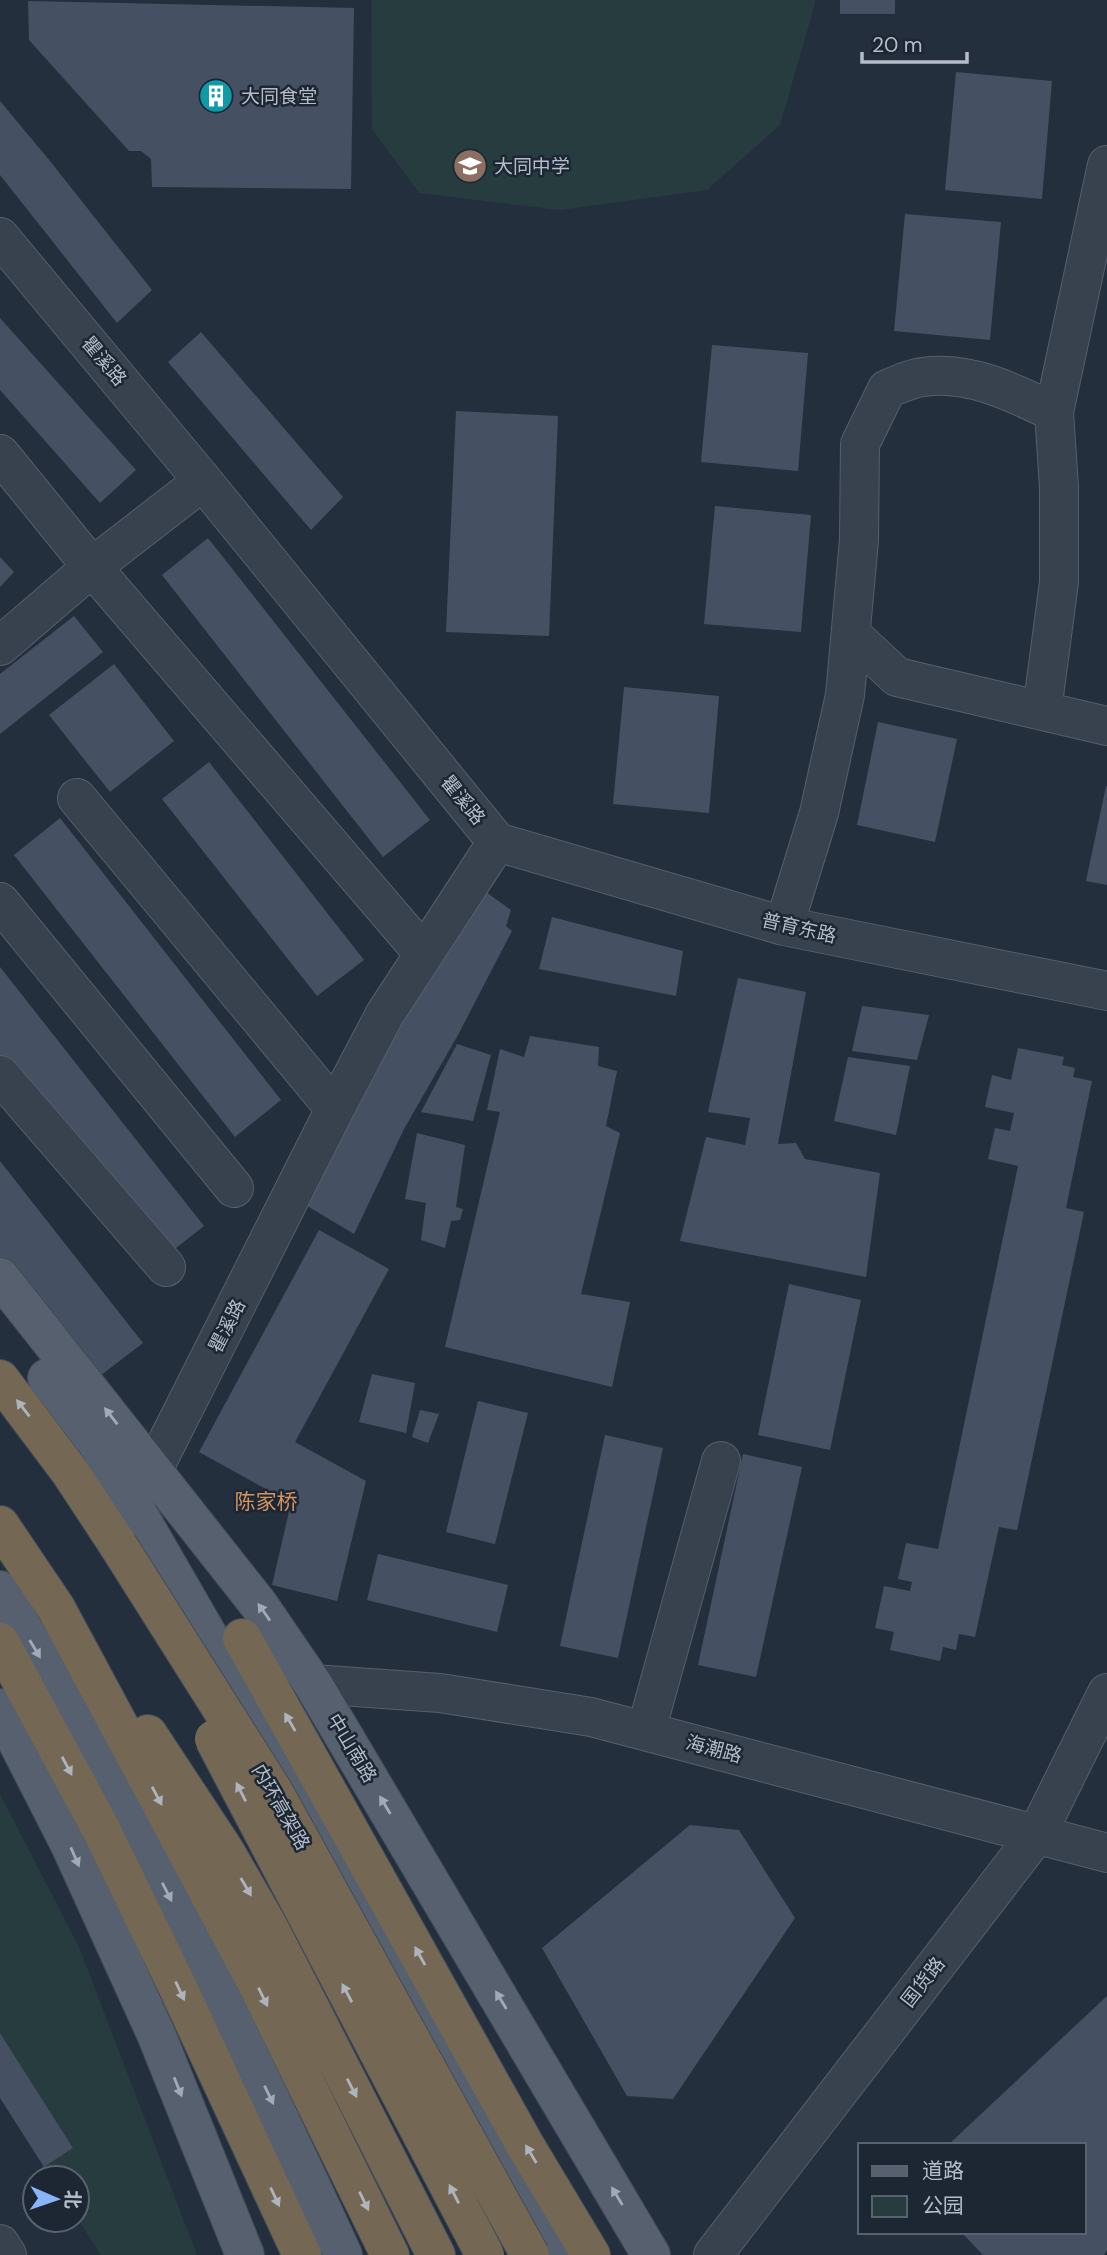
<svg xmlns="http://www.w3.org/2000/svg" width="1107" height="2255" font-family="'DM Sans','Noto Sans SC',sans-serif">
	<rect width="100%" height="100%" fill="#242f3e"/>
	<path fill="#263c3f" d="M 371,0 L 815,0 L 815,4 L 780,125 L 707,190 L 560,210 L 419,193 L 372,129 Z
		M 0,1794 L 79,1947 L 197,2255 L 101,2255 L 77,2218 L 77,2178 L 51,2178 L 44,2167 L 73,2148 L 0,2033 Z"/>
	<path fill="#455162" d="M 840,0 L 895,0 L 895,14 L 840,14 Z
		M 28,1 L 354,8 L 351,189 L 152,187 L 151,159 L 141,151 L 129,151 L 29,40 Z
		M 956,72 L 1052,81 L 1042,199 L 945,190 Z
		M 0,101 L 50,161 L 152,290 L 117,323 L 0,175 Z
		M 905,214 L 1001,222 L 990,340 L 894,331 Z
		M 0,318 L 136,470 L 100,503 L 0,390 Z
		M 201,332 L 343,497 L 311,530 L 168,362 Z
		M 712,345 L 808,353 L 798,471 L 701,462 Z
		M 456,411 L 558,416 L 549,636 L 446,632 Z
		M 715,506 L 811,515 L 801,632 L 704,624 Z
		M 208,538 L 430,820 L 383,857 L 162,575 Z
		M 0,557 L 14,572 L 0,587 Z
		M 74,616 L 103,652 L 0,734 L 0,674 Z
		M 114,664 L 174,741 L 110,792 L 49,715 Z
		M 624,687 L 719,696 L 709,813 L 613,804 Z
		M 878,722 L 957,739 L 935,842 L 857,825 Z
		M 209,762 L 364,960 L 317,996 L 162,799 Z
		M 1106,786 L 1107,786 L 1107,885 L 1086,881 Z
		M 60,818 L 281,1100 L 235,1137 L 14,855 Z
		M 479,887 L 511,910 L 506,926 L 512,931 L 458,1035 L 404,1129 L 354,1234 L 304,1204 L 316,1164 Z
		M 552,917 L 683,951 L 676,996 L 539,969 Z
		M 0,967 L 204,1226 L 157,1263 L 0,1063 Z
		M 738,978 L 806,992 L 778,1144 L 796,1143 L 805,1159 L 880,1173 L 866,1277 L 680,1241 L 706,1137 L 745,1145 L 750,1118 L 708,1112 Z
		M 862,1006 L 929,1015 L 917,1060 L 852,1051 Z
		M 530,1036 L 599,1047 L 598,1066 L 617,1071 L 606,1126 L 620,1133 L 581,1294 L 630,1302 L 612,1387 L 445,1347 L 500,1112 L 487,1110 L 500,1049 L 524,1057 Z
		M 457,1044 L 491,1055 L 473,1121 L 421,1112 Z
		M 1018,1048 L 1064,1057 L 1062,1065 L 1075,1068 L 1073,1077 L 1092,1081 L 1066,1208 L 1084,1212 L 1017,1530 L 999,1527 L 975,1637 L 959,1634 L 956,1650 L 943,1647 L 940,1661 L 890,1650 L 894,1632 L 875,1628 L 884,1586 L 910,1591 L 912,1582 L 898,1579 L 906,1543 L 938,1549 L 1018,1166 L 988,1159 L 995,1128 L 1010,1131 L 1014,1113 L 985,1107 L 992,1075 L 1011,1080 Z
		M 848,1057 L 910,1066 L 896,1135 L 834,1121 Z
		M 417,1133 L 465,1145 L 456,1207 L 463,1209 L 460,1220 L 451,1221 L 445,1248 L 421,1240 L 426,1203 L 405,1199 Z
		M 0,1161 L 143,1343 L 96,1379 L 0,1257 Z
		M 319,1230 L 389,1269 L 295,1442 L 366,1481 L 337,1601 L 272,1585 L 291,1503 L 199,1452 Z
		M 789,1284 L 861,1300 L 830,1450 L 758,1435 Z
		M 372,1374 L 415,1383 L 406,1433 L 359,1422 Z
		M 478,1401 L 528,1413 L 495,1544 L 446,1532 Z
		M 420,1410 L 439,1414 L 428,1443 L 412,1437 Z
		M 605,1435 L 663,1448 L 618,1658 L 560,1646 Z
		M 743,1454 L 802,1467 L 756,1677 L 698,1665 Z
		M 378,1554 L 508,1585 L 497,1632 L 367,1600 Z
		M 690,1825 L 739,1830 L 795,1918 L 673,2099 L 627,2096 L 542,1948 Z
		M 1107,1996 L 1107,2250 L 1104,2255 L 983,2255 L 961,2232 L 1084,2232 L 1084,2145 L 948,2145 Z
		M 0,2033 L 73,2148 L 44,2167 L 0,2098 Z"/>
	<g fill="none" stroke-linecap="round" stroke-linejoin="round">
		<g stroke="#565f6c" stroke-width="40">
			<path id="minor" d="M 0,237 L 203,481 L 497,842
				M 0,454 L 92,567 L 424,954
				M 851,634 L 897,677 L 1107,726
				M 0,646 L 92,567 L 203,481
				M 1042,711 L 1059,582 L 1059,487 L 1054,412 L 1107,165
				M 77,798 L 335,1109
				M 497,842 L 784,926 L 1107,991
				M 0,902 L 234,1188
				M 784,926 L 819,813 L 845,695 L 859,540 L 860,444 L 887,389 C 898,385 911,378 923,377 C 969,370 1014,393 1054,412
				M 0,1075 L 166,1267
				M 153,1470 L 335,1109 L 385,1014 L 497,842
				M 313,1684 L 440,1693 L 591,1717 L 1107,1853
				M 646,1731 L 721,1461
				M 0,2244 L 7,2255
				M 713,2255 L 1037,1834 L 1107,1693"/>
		</g>
		<g stroke="#414a57" stroke-width="40">
			<path id="major" d="M 0,1277 L 259,1605 L 313,1684 L 651,2255
				M 47,1378 L 99,1446 L 236,1684 L 556,2255
				M 0,1590 C 130,1803 239,2028 343,2255
				M 0,1708 L 70,1845 L 156,2034 L 245,2255"/>
		</g>
		<g stroke="#434c59" stroke-width="40">
			<path id="highway" d="M 0,1379 L 70,1472 L 118,1545
				M 0,1525 L 56,1608 L 155,1792 L 254,1978 L 390,2255
				M 242,1638 L 525,2145 L 591,2255
				M 0,1642 L 101,1829 L 178,1988 L 302,2255
				M 148,1734 L 225,1851 L 271,1931 L 436,2255"/>
		</g>
		<use href="#minor" stroke="#38414e" stroke-width="38"/>
		<use href="#major" stroke="#56606e" stroke-width="38"/>
		<use href="#highway" stroke="#746855" stroke-width="38"/>
		<g stroke="#434c59" stroke-width="40" stroke-linecap="butt">
			<path id="highway-bridge" d="M 118,1545 L 274,1792 L 530,2255
				M 214,1739 L 485,2255"/>
		</g>
		<use href="#highway-bridge" stroke="#746855" stroke-width="38"/>
	</g>
	<defs><path id="oneway-solid" d="M-6-.8H1V-3.2L6.5 0L1 3.2V.8H-6Z" transform="scale(1.75)"/></defs>
	<g fill="#aeb4bd">
		<use href="#oneway-solid" transform="translate(23 1408) rotate(-128)"/>
		<use href="#oneway-solid" transform="translate(290 1722) rotate(-120)"/>
		<use href="#oneway-solid" transform="translate(67 1766) rotate(62)"/>
		<use href="#oneway-solid" transform="translate(241 1792) rotate(-117)"/>
		<use href="#oneway-solid" transform="translate(157 1796) rotate(62)"/>
		<use href="#oneway-solid" transform="translate(246 1887) rotate(60)"/>
		<use href="#oneway-solid" transform="translate(420 1956) rotate(-119)"/>
		<use href="#oneway-solid" transform="translate(180 1991) rotate(65)"/>
		<use href="#oneway-solid" transform="translate(347 1993) rotate(-118)"/>
		<use href="#oneway-solid" transform="translate(263 1997) rotate(64)"/>
		<use href="#oneway-solid" transform="translate(352 2088) rotate(63)"/>
		<use href="#oneway-solid" transform="translate(531 2154) rotate(-121)"/>
		<use href="#oneway-solid" transform="translate(454 2194) rotate(-117)"/>
		<use href="#oneway-solid" transform="translate(275 2197) rotate(65)"/>
		<use href="#oneway-solid" transform="translate(364 2201) rotate(64)"/>
	</g>
	<g fill="#a1aab7">
		<use href="#oneway-solid" transform="translate(111 1416) rotate(-128)"/>
		<use href="#oneway-solid" transform="translate(264 1612) rotate(-125)"/>
		<use href="#oneway-solid" transform="translate(35 1649) rotate(59)"/>
		<use href="#oneway-solid" transform="translate(385 1805) rotate(-121)"/>
		<use href="#oneway-solid" transform="translate(75 1857) rotate(66)"/>
		<use href="#oneway-solid" transform="translate(167 1892) rotate(63)"/>
		<use href="#oneway-solid" transform="translate(501 2000) rotate(-121)"/>
		<use href="#oneway-solid" transform="translate(178 2087) rotate(68)"/>
		<use href="#oneway-solid" transform="translate(269 2095) rotate(64)"/>
		<use href="#oneway-solid" transform="translate(617 2196) rotate(-121)"/>
	</g>
	<defs>
		<g id="building-disc" transform="scale(1.75)"><circle r="9.5" fill="#0f9aa8" stroke="#1d2633"/><path d="M-4-6H4V6H1V3H-1V6H-4ZM-2.5-4.3h1.7v1.8h-1.7ZM.8-4.3h1.7v1.8H.8ZM-2.5-1h1.7V.8h-1.7ZM.8-1h1.7V.8H.8Z" fill="#fff"/></g>
		<g id="school-disc" transform="scale(1.75)"><circle r="9.5" fill="#8d6e63" stroke="#1d2633"/><path d="M0-5L7-2L0 1L-7-2ZM-4 1L0 2.5L4 1V4Q0 6-4 4Z" fill="#fff"/></g>
	</defs>
	<g fill-rule="evenodd">
		<use href="#building-disc" x="216" y="96"/>
		<use href="#school-disc" x="470" y="166"/>
	</g>
	<g text-anchor="middle" dominant-baseline="central" stroke-width="5" stroke-linejoin="round" paint-order="stroke">
		<g font-size="19" fill="#b4bcc9" stroke="#1d2633" text-anchor="start">
			<text x="241" y="96">大同食堂</text>
			<text x="494" y="166">大同中学</text>
		</g>
		<g font-size="19" fill="#b4bcc9" stroke="#1d2633">
			<text transform="translate(104 361) rotate(50)">瞿溪路</text>
			<text transform="translate(463 800) rotate(51)">瞿溪路</text>
			<text transform="translate(799 928) rotate(13)">普育东路</text>
			<text transform="translate(227 1326) rotate(-63)">瞿溪路</text>
			<text transform="translate(352 1748) rotate(59)">中山南路</text>
			<text transform="translate(714 1749) rotate(15)">海潮路</text>
			<text transform="translate(281 1807) rotate(60)">内环高架路</text>
			<text transform="translate(923 1982) rotate(-52)">国货路</text>
		</g>
		<g font-size="21" fill="#d59563" stroke="#1d2633">
			<text x="266" y="1502">陈家桥</text>
		</g>
	</g>
	<rect x="858" y="2143" width="228" height="91" fill="#1d2633" stroke="#59626f" stroke-width="2"/>
	<rect x="872" y="2166" width="35" height="10" fill="#56606e" stroke="#59626f" stroke-width="2"/>
	<text x="922" y="2178" font-size="21" fill="#b4bcc9">道路</text>
	<rect x="872" y="2196" width="35" height="21" fill="#263c3f" stroke="#59626f" stroke-width="2"/>
	<text x="922" y="2213" font-size="21" fill="#b4bcc9">公园</text>
	<g transform="translate(56 2199) rotate(92)"><circle r="33" fill="#1d2633" stroke="#59626f" stroke-width="2"/>
	<path d="M0-5L12 26L0 18L-12 26Z" fill="#8ab4f8"/>
	<text y="-10" font-size="19" font-weight="bold" text-anchor="middle" fill="#b4bcc9">北</text>
	</g>
	<path d="M862 52v10h105v-10" fill="none" stroke="#b4bcc9" stroke-width="3.5"/>
	<text x="872" y="52" font-size="21" fill="#b4bcc9" stroke="#1d2633" stroke-width="5" paint-order="stroke">20 m</text>
</svg>
